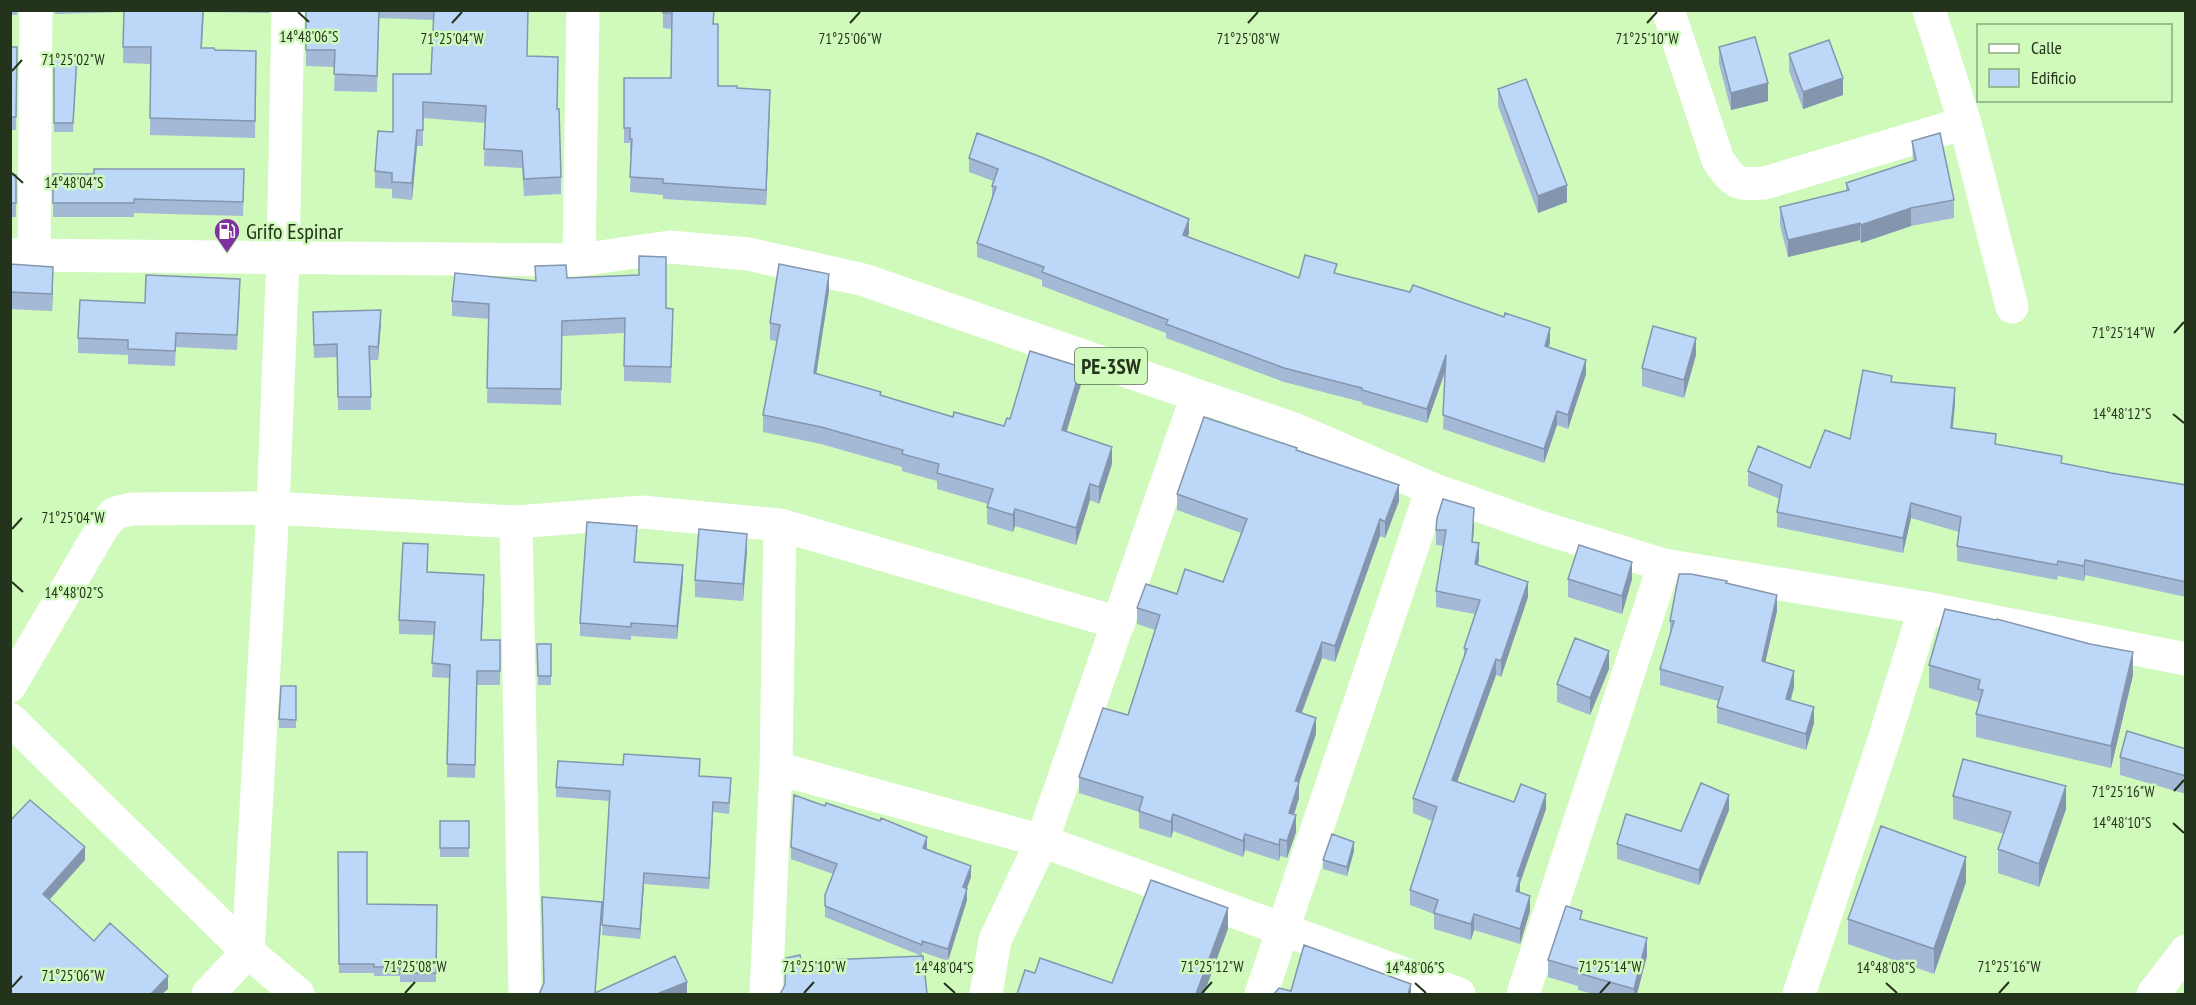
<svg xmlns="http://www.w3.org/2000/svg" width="2196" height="1005" font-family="'PT Sans Narrow',sans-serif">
	<rect width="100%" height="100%" fill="#d0f9bc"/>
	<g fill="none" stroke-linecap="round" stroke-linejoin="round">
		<path stroke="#fff" stroke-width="33" d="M 1668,10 L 1718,160 C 1734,184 1737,185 1765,183 L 1965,123
			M 1929,10 L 1965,123 L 2012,307
			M 34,254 L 36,10
			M 579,260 L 583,10
			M 516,522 L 525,994
			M 780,525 L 1119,623
			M 10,686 L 104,525 L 115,513 L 132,509 L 273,508 L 516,522 L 642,512 L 780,525 L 776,768 L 766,994
			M 10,719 L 248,952 L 298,994
			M 776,768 L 1042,841 L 1459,994
			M 208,994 L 248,952 L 273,508 L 283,257 L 288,10
			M 986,994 L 995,940 L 1042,841 L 1197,396
			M 1261,994 L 1432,489
			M 1523,994 L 1664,565
			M 1799,994 L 1883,743 L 1925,608
			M 2153,994 L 2186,951"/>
		<path stroke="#fff" stroke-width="33" d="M 10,255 L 579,260 L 670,247 L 748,254 L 864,280 L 1294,429 L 1432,489 L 1540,527 L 1664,565 L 1925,608 L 2186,659"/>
	</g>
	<path fill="#a3b9d6" d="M 10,10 L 18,10 L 17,15 L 10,15 Z
		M 54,10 L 270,10 L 269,13 L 204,12 L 202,48 L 215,50 L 256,51 L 255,138 L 150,135 L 151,64 L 123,63 L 124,12 L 55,14 Z
		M 306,10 L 528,10 L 527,56 L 558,73 L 557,109 L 561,177 L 561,194 L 524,196 L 522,168 L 484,166 L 485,123 L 423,118 L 423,146 L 417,146 L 412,200 L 392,198 L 392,189 L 375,188 L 375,171 L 393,132 L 431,74 L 434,20 L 379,18 L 377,92 L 334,91 L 335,67 L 306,66 Z
		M 663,10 L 714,10 L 714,24 L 718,86 L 737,88 L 770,105 L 766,205 L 663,199 L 663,195 L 630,192 L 631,154 L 630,154 L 630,143 L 624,143 L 624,78 L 671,78 L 672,29 L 663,28 Z
		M 10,47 L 17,47 L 16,130 L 10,130 Z
		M 1719,47 L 1768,101 L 1731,110 L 1719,64 Z
		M 54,54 L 77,64 L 73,132 L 54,132 Z
		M 1789,54 L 1843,95 L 1803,109 L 1789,71 Z
		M 1498,89 L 1567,202 L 1538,213 L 1498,106 Z
		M 1912,141 L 1954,200 L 1954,218 L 1911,226 L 1861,243 L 1860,240 L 1788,257 L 1780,225 L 1780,207 L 1846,191 L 1846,183 L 1913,161 Z
		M 969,158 L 1189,233 L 1188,237 L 1299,278 L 1337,274 L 1550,342 L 1549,347 L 1586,374 L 1568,429 L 1557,425 L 1544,463 L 1443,429 L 1445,372 L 1427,423 L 1362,404 L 1362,402 L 1284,382 L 1166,338 L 1166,333 L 1042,286 L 1042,280 L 977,257 L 977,243 L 992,199 L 992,186 L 993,181 L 969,172 Z
		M 53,174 L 244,183 L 243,216 L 134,213 L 134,217 L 53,217 Z
		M 10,175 L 16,175 L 16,217 L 10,217 Z
		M 10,264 L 53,284 L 52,311 L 10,309 Z
		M 535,266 L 567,278 L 666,308 L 673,324 L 671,383 L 624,381 L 624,333 L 562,336 L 561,405 L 487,403 L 489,319 L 452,316 L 452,301 L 535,281 Z
		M 829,291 L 816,373 L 881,396 L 953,417 L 1004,426 L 1010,419 L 1081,384 L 1066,432 L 1112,464 L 1099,504 L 1090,500 L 1076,545 L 1015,526 L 1013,532 L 987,524 L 987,507 L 988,504 L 937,489 L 937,481 L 902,471 L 902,467 L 821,444 L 763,432 L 763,415 L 777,341 L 770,340 L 770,323 Z
		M 240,294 L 237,350 L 176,347 L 175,366 L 128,364 L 128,355 L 78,353 L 78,338 L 145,303 Z
		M 313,312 L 381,323 L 378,360 L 370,360 L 371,410 L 338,410 L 337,357 L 314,358 Z
		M 1696,355 L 1684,398 L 1642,386 L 1642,368 Z
		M 1892,382 L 1955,403 L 1953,428 L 1996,445 L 2062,463 L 2111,473 L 2186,485 L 2186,597 L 2085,575 L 2084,581 L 2058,576 L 2057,580 L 1957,561 L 1957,546 L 1959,532 L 1911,518 L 1903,553 L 1777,527 L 1777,512 L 1780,499 L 1748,486 L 1748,471 L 1810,468 L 1850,439 Z
		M 1297,450 L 1399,501 L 1385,538 L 1380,536 L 1335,662 L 1322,658 L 1302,713 L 1316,734 L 1299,783 L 1299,798 L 1294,815 L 1296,832 L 1287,858 L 1280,856 L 1279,861 L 1245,850 L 1243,857 L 1173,831 L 1171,838 L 1139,828 L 1139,812 L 1079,793 L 1079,777 L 1128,715 L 1155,630 L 1137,624 L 1137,608 L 1177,594 L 1223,582 L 1241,533 L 1177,510 L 1177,494 Z
		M 1474,524 L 1473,542 L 1479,559 L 1478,565 L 1528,597 L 1501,677 L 1496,675 L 1457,782 L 1514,802 L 1546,809 L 1520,883 L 1520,893 L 1530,911 L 1520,944 L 1474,930 L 1471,940 L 1434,929 L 1434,914 L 1410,905 L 1410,890 L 1432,821 L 1413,813 L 1413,798 L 1464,660 L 1464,648 L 1475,614 L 1436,607 L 1436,591 L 1444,546 L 1436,545 L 1436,530 Z
		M 637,539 L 635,562 L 683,578 L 677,639 L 631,636 L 631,640 L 580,636 L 580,623 Z
		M 747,551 L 743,601 L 695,597 L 695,580 Z
		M 428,558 L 428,572 L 484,589 L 482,640 L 500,640 L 500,685 L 477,685 L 475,778 L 447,777 L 449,678 L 432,677 L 434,635 L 399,634 L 399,620 Z
		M 1568,579 L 1632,579 L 1622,614 L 1568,597 Z
		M 1727,583 L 1777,611 L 1765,662 L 1794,687 L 1791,700 L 1814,723 L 1806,750 L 1717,723 L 1717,707 L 1718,701 L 1660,685 L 1660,669 L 1670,635 L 1670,621 Z
		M 537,644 L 551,644 L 551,685 L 538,685 Z
		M 1929,665 L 2133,675 L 2111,768 L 1976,737 L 1976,714 L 1978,708 L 1978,702 L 1929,688 Z
		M 1609,669 L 1590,715 L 1557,702 L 1557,684 Z
		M 296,686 L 296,728 L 279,728 L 279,719 Z
		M 2186,749 L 2186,794 L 2120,775 L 2120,757 Z
		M 700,776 L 731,788 L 729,814 L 713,812 L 709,889 L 644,884 L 640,939 L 602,935 L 610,801 L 556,797 L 556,787 Z
		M 1953,796 L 2066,809 L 2039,887 L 1998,873 L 1998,849 L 2004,834 L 1953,819 Z
		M 1729,810 L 1699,885 L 1617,859 L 1617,844 L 1681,831 Z
		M 440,821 L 469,821 L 469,857 L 440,857 Z
		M 791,847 L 927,849 L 971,877 L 967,888 L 967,900 L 948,961 L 922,952 L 922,956 L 825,917 L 825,895 L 833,874 L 791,859 Z
		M 1354,851 L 1347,876 L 1323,869 L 1323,860 Z
		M 338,852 L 367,904 L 437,905 L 436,982 L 400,982 L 400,976 L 374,976 L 374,973 L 339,973 Z
		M 1966,882 L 1934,974 L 1848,944 L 1848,919 Z
		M 1582,920 L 1647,956 L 1637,994 L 1593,994 L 1578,990 L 1578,986 L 1548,977 L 1548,960 Z"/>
	<path fill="#8496ae" d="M 1843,78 L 1843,95 L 1803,109 L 1803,92 Z
		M 1768,83 L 1768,101 L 1731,110 L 1731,93 Z
		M 770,90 L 770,105 L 766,205 L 766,190 Z
		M 417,130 L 417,146 L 412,200 L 412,183 Z
		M 1567,185 L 1567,202 L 1538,213 L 1538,196 Z
		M 1911,208 L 1911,226 L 1861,243 L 1861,225 Z
		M 1189,219 L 1189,233 L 1183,249 L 1183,235 Z
		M 1860,223 L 1860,240 L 1788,257 L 1788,240 Z
		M 53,267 L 53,284 L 52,311 L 52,294 Z
		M 829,274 L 829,291 L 814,389 L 814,373 Z
		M 381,310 L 381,323 L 378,360 L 378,347 Z
		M 1550,328 L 1550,342 L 1545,360 L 1545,346 Z
		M 1696,338 L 1696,355 L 1684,398 L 1684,380 Z
		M 1446,355 L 1446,369 L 1427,423 L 1427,409 Z
		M 1586,360 L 1586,374 L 1568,429 L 1568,415 Z
		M 1081,367 L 1081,384 L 1062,447 L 1062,430 Z
		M 1955,388 L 1955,403 L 1951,443 L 1951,428 Z
		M 1557,411 L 1557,425 L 1544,463 L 1544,449 Z
		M 1112,447 L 1112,464 L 1099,504 L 1099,487 Z
		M 1090,484 L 1090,500 L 1076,545 L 1076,528 Z
		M 1399,485 L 1399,501 L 1385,538 L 1385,522 Z
		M 1911,503 L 1911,518 L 1903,553 L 1903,538 Z
		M 1474,508 L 1474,524 L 1472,557 L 1472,542 Z
		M 1015,509 L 1015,526 L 1013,532 L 1013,515 Z
		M 1380,519 L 1380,536 L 1335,662 L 1335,646 Z
		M 747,534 L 747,551 L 743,601 L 743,584 Z
		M 1479,543 L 1479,559 L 1475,579 L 1475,564 Z
		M 2085,560 L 2085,575 L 2084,581 L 2084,566 Z
		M 1632,562 L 1632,579 L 1622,614 L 1622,596 Z
		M 683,565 L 683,578 L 677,639 L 677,626 Z
		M 484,575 L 484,589 L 481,653 L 481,640 Z
		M 1528,582 L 1528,597 L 1501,677 L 1501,661 Z
		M 1777,595 L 1777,611 L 1762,677 L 1762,661 Z
		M 1322,642 L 1322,658 L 1296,727 L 1296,711 Z
		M 1609,651 L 1609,669 L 1590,715 L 1590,698 Z
		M 2133,652 L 2133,675 L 2111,768 L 2111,746 Z
		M 1496,659 L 1496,675 L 1452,796 L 1452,780 Z
		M 1794,671 L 1794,687 L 1786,715 L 1786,699 Z
		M 1814,707 L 1814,723 L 1806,750 L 1806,734 Z
		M 1316,718 L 1316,734 L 1299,783 L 1299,798 L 1289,830 L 1289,813 L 1295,781 Z
		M 2066,786 L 2066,809 L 2039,887 L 2039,864 Z
		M 1546,794 L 1546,809 L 1520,883 L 1520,892 L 1516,891 L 1517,876 Z
		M 1729,795 L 1729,810 L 1699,885 L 1699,870 Z
		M 713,802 L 713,812 L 709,889 L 709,878 Z
		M 1173,814 L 1173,831 L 1171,838 L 1171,822 Z
		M 1296,815 L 1296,832 L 1287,858 L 1287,841 Z
		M 1245,834 L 1245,850 L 1243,857 L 1243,841 Z
		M 927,837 L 927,849 L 923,859 L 923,848 Z
		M 1280,839 L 1280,856 L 1279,861 L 1279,845 Z
		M 1354,842 L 1354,851 L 1347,876 L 1347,867 Z
		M 85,847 L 85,860 L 43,907 L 43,894 Z
		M 1966,857 L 1966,882 L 1934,974 L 1934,949 Z
		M 971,866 L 971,877 L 963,899 L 963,887 Z
		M 644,873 L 644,884 L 640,939 L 640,929 Z
		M 967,889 L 967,900 L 948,961 L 948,949 Z
		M 1530,896 L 1530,911 L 1520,944 L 1520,929 Z
		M 602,902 L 602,914 L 595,994 Z
		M 1228,908 L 1228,929 L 1204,994 L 1196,994 Z
		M 1474,914 L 1474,930 L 1471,940 L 1471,924 Z
		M 1647,938 L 1647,956 L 1637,994 L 1634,994 L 1634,989 Z
		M 168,976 L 168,989 L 162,994 L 151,994 Z
		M 687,982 L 687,993 L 683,994 L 657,994 Z
		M 1411,984 L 1411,994 L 1408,994 Z"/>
	<path fill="#bdd7f9" stroke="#8496ae" stroke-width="1.5" d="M 124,10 L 203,10 L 201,48 L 214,48 L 215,50 L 256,51 L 255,121 L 150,118 L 151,47 L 123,47 Z
		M 306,10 L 379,10 L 377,76 L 334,74 L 335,50 L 306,50 Z
		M 434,10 L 528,10 L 527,56 L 558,57 L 557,109 L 559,109 L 561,177 L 524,179 L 522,151 L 484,149 L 486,106 L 423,102 L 423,130 L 417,130 L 412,183 L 392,182 L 392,173 L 375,171 L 378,131 L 393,132 L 393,74 L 431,74 Z
		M 663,10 L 714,10 L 713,24 L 718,24 L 718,86 L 737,86 L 737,88 L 770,90 L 766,190 L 663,183 L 663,179 L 630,177 L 632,139 L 630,139 L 630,128 L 624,128 L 624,78 L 671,78 L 672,13 L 663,13 Z
		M 1755,37 L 1768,83 L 1731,93 L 1719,47 Z
		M 1829,40 L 1843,78 L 1803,92 L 1789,54 Z
		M 10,47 L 17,47 L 16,117 L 10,117 Z
		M 54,54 L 77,55 L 73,123 L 54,123 Z
		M 1526,79 L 1567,185 L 1538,196 L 1498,89 Z
		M 977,133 L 1041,157 L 1189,219 L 1183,235 L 1299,278 L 1305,255 L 1337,264 L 1334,273 L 1410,292 L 1413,285 L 1504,317 L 1505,313 L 1550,328 L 1545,346 L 1586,360 L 1568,415 L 1557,411 L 1544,449 L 1443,415 L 1446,355 L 1427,409 L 1362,390 L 1362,388 L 1284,368 L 1166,324 L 1168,320 L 1042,272 L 1044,267 L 977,243 L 996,187 L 992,186 L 998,169 L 969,158 Z
		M 1940,133 L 1954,200 L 1911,208 L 1861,225 L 1860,223 L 1788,240 L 1780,207 L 1849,190 L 1846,183 L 1916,160 L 1912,141 Z
		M 94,169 L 244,169 L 243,202 L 134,199 L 134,203 L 53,203 L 53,174 L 94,174 Z
		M 10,175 L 16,175 L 16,203 L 10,203 Z
		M 639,256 L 666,257 L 666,308 L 673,309 L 671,367 L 624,366 L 625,318 L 562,321 L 561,389 L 487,388 L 489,304 L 452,301 L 455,273 L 536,281 L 535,266 L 566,265 L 567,278 L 639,275 Z
		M 10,264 L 53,267 L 52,294 L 10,292 Z
		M 779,264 L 829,274 L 814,373 L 881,392 L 880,395 L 953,417 L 954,412 L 1004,426 L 1007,418 L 1010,419 L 1030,351 L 1081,367 L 1062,430 L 1112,447 L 1099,487 L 1090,484 L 1076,528 L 1015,509 L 1013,515 L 987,507 L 993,489 L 937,473 L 939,464 L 902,454 L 903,450 L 821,427 L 763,415 L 780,325 L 770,323 Z
		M 146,275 L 240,279 L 237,335 L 176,333 L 175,351 L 128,349 L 128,340 L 78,338 L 80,300 L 145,303 Z
		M 381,310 L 378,347 L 369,346 L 371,397 L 338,397 L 337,344 L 314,345 L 313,312 Z
		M 1653,326 L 1696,338 L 1684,380 L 1642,368 Z
		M 1863,370 L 1892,376 L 1891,382 L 1955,388 L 1951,428 L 1996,434 L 1995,444 L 2062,456 L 2061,463 L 2111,473 L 2186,485 L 2186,582 L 2085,560 L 2084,566 L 2058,561 L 2057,565 L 1957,546 L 1961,517 L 1911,503 L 1903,538 L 1777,512 L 1782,485 L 1748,471 L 1758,446 L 1810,468 L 1825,430 L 1850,439 Z
		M 1204,417 L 1297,448 L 1296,450 L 1399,485 L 1385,522 L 1380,519 L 1335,646 L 1322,642 L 1296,711 L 1316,718 L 1295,781 L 1299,782 L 1289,813 L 1296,815 L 1287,841 L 1280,839 L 1279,845 L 1245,834 L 1243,841 L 1173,814 L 1171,822 L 1139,811 L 1143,797 L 1079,777 L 1103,708 L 1128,715 L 1160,615 L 1137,608 L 1146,584 L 1177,594 L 1185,569 L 1223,582 L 1247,519 L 1177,494 Z
		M 1443,499 L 1474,508 L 1472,542 L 1479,543 L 1475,564 L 1528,582 L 1501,661 L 1496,659 L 1452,780 L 1514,802 L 1521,784 L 1546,794 L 1517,876 L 1520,877 L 1516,891 L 1530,896 L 1520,929 L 1474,914 L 1471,924 L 1434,913 L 1438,900 L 1410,890 L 1437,807 L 1413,798 L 1467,649 L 1464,648 L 1480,600 L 1436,591 L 1446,530 L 1436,530 L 1437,518 Z
		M 587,522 L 637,526 L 634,562 L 683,565 L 677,626 L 631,623 L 631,627 L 580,623 Z
		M 699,529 L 747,534 L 743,584 L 695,580 Z
		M 403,543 L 428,544 L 427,572 L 484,575 L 481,640 L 500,640 L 500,671 L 477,671 L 475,765 L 447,764 L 450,665 L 432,663 L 435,622 L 399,620 Z
		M 1579,545 L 1632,562 L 1622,596 L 1568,579 Z
		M 1679,574 L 1691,574 L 1727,581 L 1726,583 L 1777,595 L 1762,661 L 1794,671 L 1786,699 L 1814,707 L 1806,734 L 1717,707 L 1723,687 L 1660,669 L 1674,621 L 1670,621 Z
		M 1945,609 L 1996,620 L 1997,619 L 2090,644 L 2133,652 L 2111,746 L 1976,714 L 1983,690 L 1978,689 L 1980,680 L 1929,665 Z
		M 1575,638 L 1609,651 L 1590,698 L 1557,684 Z
		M 537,644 L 551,644 L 551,676 L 538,676 Z
		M 281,686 L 296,686 L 296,720 L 279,719 Z
		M 2127,731 L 2186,749 L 2186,776 L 2120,757 Z
		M 624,754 L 700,759 L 699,776 L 731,778 L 729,803 L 713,802 L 709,878 L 644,873 L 640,929 L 602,925 L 610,791 L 556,787 L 558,761 L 623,765 Z
		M 1963,759 L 2066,786 L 2039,864 L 1998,849 L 2011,812 L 1953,796 Z
		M 1701,783 L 1729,795 L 1699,870 L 1617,844 L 1626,814 L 1681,831 Z
		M 794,795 L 825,806 L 826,803 L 880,821 L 881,818 L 927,837 L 923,848 L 971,866 L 963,887 L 967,889 L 948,949 L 922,941 L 922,945 L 825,906 L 825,895 L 837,864 L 791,847 Z
		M 30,800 L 85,847 L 43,894 L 94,941 L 110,923 L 168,976 L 151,994 L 10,994 L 10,821 Z
		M 440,821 L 469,821 L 469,848 L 440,848 Z
		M 1881,826 L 1966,857 L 1934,949 L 1848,919 Z
		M 1332,834 L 1354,842 L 1347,867 L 1323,860 Z
		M 338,852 L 367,852 L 367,904 L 437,905 L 436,973 L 400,973 L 400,967 L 374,967 L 374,964 L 339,964 Z
		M 1151,880 L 1228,908 L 1196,994 L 1017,994 L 1025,970 L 1035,973 L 1040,958 L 1112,983 Z
		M 542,897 L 602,902 L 595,993 L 675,956 L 687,982 L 657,994 L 539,994 L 544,983 Z
		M 1566,906 L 1582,911 L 1580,919 L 1647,938 L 1634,989 L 1578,973 L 1579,969 L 1548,960 Z
		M 1304,945 L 1411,984 L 1408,994 L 1274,994 L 1279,988 L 1291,991 Z
		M 800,955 L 801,961 L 923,956 L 927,994 L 780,994 L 785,985 L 786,958 Z"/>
	<path fill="none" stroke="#24331b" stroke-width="2" d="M 298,12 L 309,22M 452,23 L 462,12M 850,23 L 860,12M 1248,23 L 1258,12M 1647,23 L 1657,12M 12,71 L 22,60M 12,173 L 23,183M 2174,333 L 2184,322M 2173,414 L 2184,423M 12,529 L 22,518M 12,582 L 23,592M 2174,791 L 2184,780M 2173,823 L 2184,833M 944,983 L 955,993M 1415,983 L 1426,993M 1886,983 L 1897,993M 12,987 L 22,976M 405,993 L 415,982M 804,993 L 814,982M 1202,993 L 1212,982M 1600,993 L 1610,982M 1999,993 L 2009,982"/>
	<defs>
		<g id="fuel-pin" transform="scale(1.35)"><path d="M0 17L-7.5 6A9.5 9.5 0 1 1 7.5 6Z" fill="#8130a0" stroke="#d0f9bc"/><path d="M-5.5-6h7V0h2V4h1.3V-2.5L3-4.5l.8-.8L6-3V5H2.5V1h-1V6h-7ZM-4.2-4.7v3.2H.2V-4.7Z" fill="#fff"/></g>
	</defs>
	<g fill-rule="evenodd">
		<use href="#fuel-pin" x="227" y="231"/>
	</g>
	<g text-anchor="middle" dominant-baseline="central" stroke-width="5" stroke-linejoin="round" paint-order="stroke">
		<rect fill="#d0f9bc" stroke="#586e4b" stroke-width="1.5" x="1075" y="348" width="72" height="36" rx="4.5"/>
		<g font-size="21" font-weight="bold" fill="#24331b">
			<text x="1111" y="366">PE-3SW</text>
		</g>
		<g font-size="22" fill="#24331b" stroke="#d0f9bc" text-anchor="start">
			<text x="246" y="231">Grifo Espinar</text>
		</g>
	</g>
	<g font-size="15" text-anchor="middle" fill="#24331b" stroke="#d0f9bc" stroke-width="5" stroke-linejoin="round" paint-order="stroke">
		<text x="309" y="42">14°48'06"S</text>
		<text x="452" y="44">71°25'04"W</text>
		<text x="850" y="44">71°25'06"W</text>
		<text x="1248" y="44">71°25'08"W</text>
		<text x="1647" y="44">71°25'10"W</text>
		<text x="73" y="65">71°25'02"W</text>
		<text x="74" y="188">14°48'04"S</text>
		<text x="2123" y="338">71°25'14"W</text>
		<text x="2122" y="419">14°48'12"S</text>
		<text x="73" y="523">71°25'04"W</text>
		<text x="74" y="598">14°48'02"S</text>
		<text x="2123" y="797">71°25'16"W</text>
		<text x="2122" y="828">14°48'10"S</text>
		<text x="415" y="972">71°25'08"W</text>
		<text x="814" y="972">71°25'10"W</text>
		<text x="1212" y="972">71°25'12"W</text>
		<text x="1610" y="972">71°25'14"W</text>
		<text x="2009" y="972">71°25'16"W</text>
		<text x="944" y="973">14°48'04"S</text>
		<text x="1415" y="973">14°48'06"S</text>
		<text x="1886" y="973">14°48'08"S</text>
		<text x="73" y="981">71°25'06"W</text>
	</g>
	<rect width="2196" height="1005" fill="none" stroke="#24331b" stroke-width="24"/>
	<rect x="1977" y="24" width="195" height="78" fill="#d0f9bc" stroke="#8baa7c" stroke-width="1.5"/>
	<rect x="1989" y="44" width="30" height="9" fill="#ffffff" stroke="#8baa7c" stroke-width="1.5"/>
	<text x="2031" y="54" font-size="18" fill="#24331b">Calle</text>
	<rect x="1989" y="69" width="30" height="18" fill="#bdd7f9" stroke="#8baa7c" stroke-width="1.5"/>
	<text x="2031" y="84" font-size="18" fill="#24331b">Edificio</text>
</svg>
